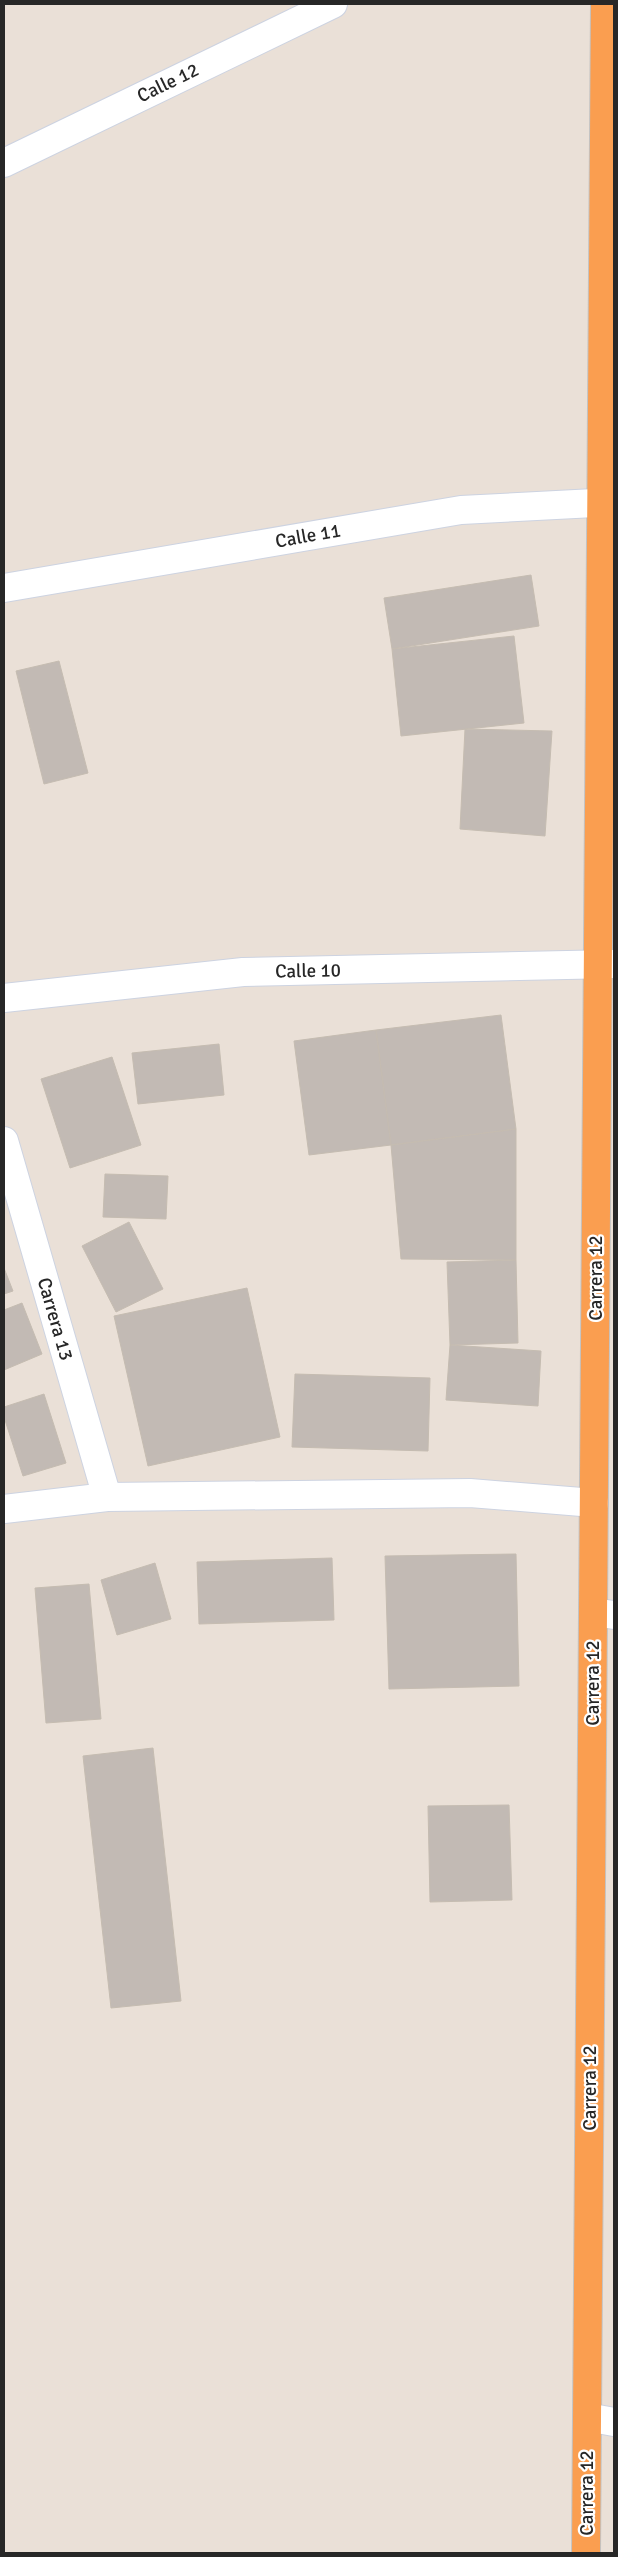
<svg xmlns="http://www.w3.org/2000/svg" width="618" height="2557" font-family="Signika,sans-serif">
	<rect width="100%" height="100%" fill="#eae0d7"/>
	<path fill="#c2bab4" stroke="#c5bcb1" d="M 531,575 L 539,626 L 392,649 L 384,598 Z
		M 514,636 L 524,723 L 401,736 L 392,649 Z
		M 59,661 L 88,773 L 44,784 L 16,671 Z
		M 465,729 L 552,731 L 545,836 L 460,829 Z
		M 501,1015 L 516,1129 L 391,1145 L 376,1030 Z
		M 376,1030 L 391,1145 L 309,1155 L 294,1041 Z
		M 219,1044 L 224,1095 L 138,1104 L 132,1053 Z
		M 112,1057 L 141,1145 L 70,1168 L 41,1079 Z
		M 516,1129 L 516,1260 L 401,1259 L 391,1145 Z
		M 105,1174 L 168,1176 L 166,1219 L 103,1217 Z
		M 129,1222 L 163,1289 L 116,1312 L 82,1246 Z
		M 516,1260 L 518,1343 L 450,1345 L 447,1262 Z
		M 4,1268 L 13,1291 L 4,1294 Z
		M 247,1288 L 280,1437 L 148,1466 L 114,1316 Z
		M 22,1303 L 42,1354 L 4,1370 L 4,1310 Z
		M 450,1345 L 541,1351 L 538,1406 L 446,1400 Z
		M 295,1374 L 430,1378 L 428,1451 L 292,1447 Z
		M 44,1394 L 66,1463 L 23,1476 L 4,1417 L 4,1407 Z
		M 516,1554 L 519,1686 L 389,1689 L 385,1556 Z
		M 332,1558 L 334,1620 L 199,1624 L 197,1562 Z
		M 155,1563 L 171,1619 L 117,1635 L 101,1580 Z
		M 89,1584 L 101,1719 L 46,1723 L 35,1588 Z
		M 153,1748 L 181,2001 L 111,2008 L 83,1756 Z
		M 509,1805 L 512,1900 L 430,1902 L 428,1806 Z"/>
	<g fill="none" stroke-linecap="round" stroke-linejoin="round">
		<g stroke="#cdd3e1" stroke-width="30">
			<path id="minor" d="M 4,163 L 333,4
				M 4,588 L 461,510 L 614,502
				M 4,998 L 243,972 L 614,964
				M 4,1141 L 107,1497
				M 4,1509 L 107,1497 L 470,1493 L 594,1503
				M 593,1612 L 614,1615
				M 587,2417 L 614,2422"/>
		</g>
		<g stroke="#c3c3c3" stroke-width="30">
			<path id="trunk" d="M 586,2553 L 605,4"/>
		</g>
		<use href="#minor" stroke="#fff" stroke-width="28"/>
		<use href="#trunk" stroke="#fa9e50" stroke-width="28"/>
	</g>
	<g text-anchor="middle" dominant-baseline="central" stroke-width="4.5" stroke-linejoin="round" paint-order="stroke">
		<g font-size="19" fill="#272727" stroke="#fff">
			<text transform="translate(168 83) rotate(-26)">Calle 12</text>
			<text transform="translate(308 536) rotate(-10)">Calle 11</text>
			<text transform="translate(308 971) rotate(-1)">Calle 10</text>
			<text transform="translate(596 1278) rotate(-90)">Carrera 12</text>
			<text transform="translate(55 1319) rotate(74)">Carrera 13</text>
			<text transform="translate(593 1683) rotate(-90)">Carrera 12</text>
			<text transform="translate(590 2088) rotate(-90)">Carrera 12</text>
			<text transform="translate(587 2493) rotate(-90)">Carrera 12</text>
		</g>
	</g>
	<rect width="618" height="2557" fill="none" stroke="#272727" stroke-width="10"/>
</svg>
